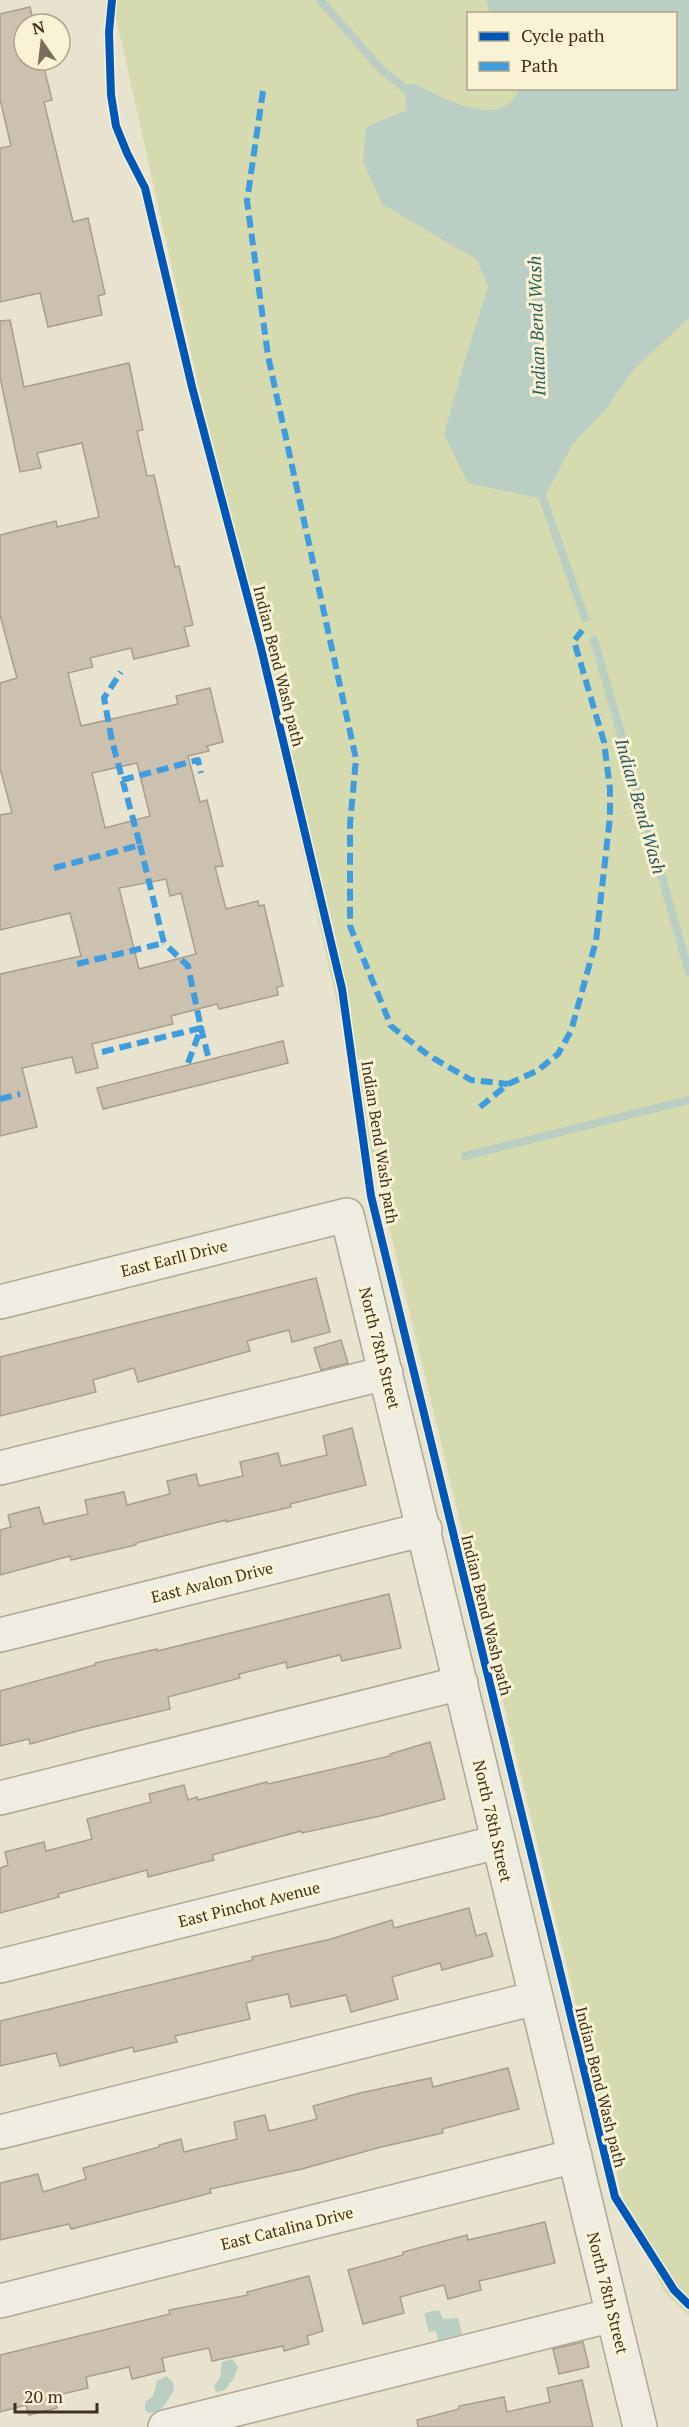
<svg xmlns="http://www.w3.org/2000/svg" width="689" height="2427" font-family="'PT Serif',serif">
	<rect width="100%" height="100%" fill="#e8e3ce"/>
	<path fill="#d5daaf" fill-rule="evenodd" d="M 112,0 L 689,0 L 689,2316 L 664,2292 L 622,2196 L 360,1106 ZM 468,14 L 676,14 L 676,88 L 468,88 Z"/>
	<path fill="#bacec4" d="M 486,0 L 689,0 L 689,318 L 635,368 L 605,410 L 573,444 L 543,499 L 468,483 L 444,434 L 464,363 L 488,287 L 477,260 L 382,204 L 363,161 L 366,127 L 407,110 L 403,86 L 412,83 C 440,96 503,133 519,89 L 676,88 L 676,14 L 490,13 Z
		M 439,2310 L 443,2319 L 458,2318 L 462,2334 L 438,2340 L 436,2331 L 429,2332 L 424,2313 Z
		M 232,2359 L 238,2367 L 234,2378 L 225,2390 L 216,2392 L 214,2386 L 220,2378 L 222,2362 Z
		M 166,2376 L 173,2382 L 174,2390 C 166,2401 166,2411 149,2413 L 145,2410 L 145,2402 L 153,2396 L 157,2381 Z"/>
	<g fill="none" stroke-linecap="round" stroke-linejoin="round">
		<path stroke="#bacec4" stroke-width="8" d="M 320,0 L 380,68 L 409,92
			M 542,489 L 543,499 L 585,618
			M 594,640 L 689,972
			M 465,1156 L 689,1100"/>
	</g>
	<path fill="#ccc1af" stroke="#a99e8d" stroke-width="1.5" fill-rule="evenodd" d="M 30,7 L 34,24 L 24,24 L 24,60 L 42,60 L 52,100 L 44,102 L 73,222 L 88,218 L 105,294 L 98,296 L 102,315 L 48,327 L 40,293 L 0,302 L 0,148 L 11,146 L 0,99 L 0,14 Z
		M 10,320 L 24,387 L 129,363 L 143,430 L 137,431 L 147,476 L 154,475 L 175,567 L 179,566 L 193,625 L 184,627 L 189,646 L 134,659 L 131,648 L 90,658 L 93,667 L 68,673 L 81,726 L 178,704 L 176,696 L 210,688 L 223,742 L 207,746 L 209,751 L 188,756 L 200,802 L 207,800 L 223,866 L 215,867 L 226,909 L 258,901 L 259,906 L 264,905 L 283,986 L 277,987 L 278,995 L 219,1009 L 217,1004 L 171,1016 L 173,1024 L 92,1044 L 98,1068 L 76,1073 L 72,1057 L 22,1068 L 37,1127 L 0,1136 L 0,974 L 81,956 L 70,913 L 0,930 L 0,815 L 12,813 L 0,768 L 0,683 L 17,678 L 0,615 L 0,535 L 56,521 L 57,527 L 99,517 L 82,443 L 37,453 L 41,468 L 20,472 L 0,377 L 0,321 ZM 137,763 L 150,816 L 105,828 L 92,773 ZM 166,879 L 170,896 L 181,893 L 196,954 L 139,969 L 119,888 Z
		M 283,1041 L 288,1063 L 103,1109 L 97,1088 Z
		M 316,1278 L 330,1332 L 292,1342 L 289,1330 L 247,1341 L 250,1351 L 138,1382 L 134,1368 L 93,1380 L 96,1392 L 0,1416 L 0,1357 Z
		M 341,1340 L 348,1363 L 321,1370 L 314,1348 Z
		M 352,1428 L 366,1485 L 290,1504 L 291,1507 L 226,1522 L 226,1520 L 136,1543 L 136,1545 L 71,1560 L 70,1556 L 0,1575 L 0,1530 L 11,1527 L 8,1515 L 39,1507 L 44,1524 L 88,1514 L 85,1500 L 124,1492 L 127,1505 L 170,1494 L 167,1481 L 196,1474 L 199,1486 L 243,1476 L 240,1462 L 278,1453 L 281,1466 L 327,1455 L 323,1436 Z
		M 389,1594 L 401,1648 L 342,1661 L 340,1655 L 287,1668 L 286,1662 L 239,1674 L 240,1678 L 168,1697 L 170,1709 L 85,1729 L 30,1744 L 29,1739 L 0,1746 L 0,1691 L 95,1665 L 95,1663 L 157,1649 L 157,1651 Z
		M 430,1742 L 445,1799 L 380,1816 L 302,1833 L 301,1831 L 212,1855 L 214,1860 L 148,1877 L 147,1870 L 58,1894 L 59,1897 L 0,1913 L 0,1868 L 8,1865 L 5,1852 L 44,1842 L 46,1851 L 92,1839 L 87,1819 L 151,1802 L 149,1794 L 184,1785 L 188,1800 L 197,1797 L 198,1800 L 267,1782 L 268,1784 L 390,1756 L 390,1754 Z
		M 469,1908 L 476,1936 L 486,1933 L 493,1956 L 442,1970 L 440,1963 L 392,1977 L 398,1999 L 351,2012 L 346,1995 L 291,2007 L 288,1994 L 246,2003 L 250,2019 L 175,2036 L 177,2042 L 134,2052 L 133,2047 L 60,2066 L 56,2053 L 0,2066 L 0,2021 L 253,1960 L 252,1957 L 331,1939 L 392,1920 L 394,1928 Z
		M 508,2068 L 519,2109 L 442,2129 L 443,2133 L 381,2147 L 302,2169 L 210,2189 L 211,2193 L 71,2229 L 69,2224 L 0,2240 L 0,2183 L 38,2174 L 43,2192 L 86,2179 L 83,2168 L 159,2147 L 159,2145 L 181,2139 L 184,2152 L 237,2139 L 234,2122 L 265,2115 L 269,2131 L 317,2119 L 313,2106 L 360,2093 L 431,2078 L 433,2087 Z
		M 545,2222 L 555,2263 L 479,2281 L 481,2290 L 448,2299 L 444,2285 L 400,2297 L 404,2313 L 363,2324 L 348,2270 L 403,2255 L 403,2252 L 467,2235 L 468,2240 Z
		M 309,2276 L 323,2331 L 307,2336 L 309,2344 L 284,2351 L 283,2346 L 212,2361 L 209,2348 L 162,2358 L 165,2371 L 132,2379 L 129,2367 L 86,2377 L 88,2388 L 54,2396 L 57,2408 L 29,2415 L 26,2405 L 0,2412 L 0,2355 L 170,2314 L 169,2310 L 248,2295 L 247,2292 Z
		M 583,2342 L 589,2367 L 559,2374 L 553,2349 Z
		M 582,2380 L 593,2427 L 418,2427 L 417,2420 L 459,2409 L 459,2406 L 504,2397 L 507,2412 L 550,2402 L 547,2388 Z"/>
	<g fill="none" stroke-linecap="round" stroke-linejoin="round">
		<g stroke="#ada797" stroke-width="36">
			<path id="minor" d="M 0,1302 L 347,1215 L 640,2427
				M 0,1468 L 386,1373
				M 0,1635 L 425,1529
				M 0,1798 L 461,1683
				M 0,1966 L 498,1842
				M 0,2132 L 536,1998
				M 0,2301 L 575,2156
				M 165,2427 L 613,2315"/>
		</g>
		<use href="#minor" stroke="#efece1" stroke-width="33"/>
		<path stroke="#3f9ddf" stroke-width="6" stroke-dasharray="12 6" stroke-linecap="butt" d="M 263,91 L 247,201 L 268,356 L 356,759 L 350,824 L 350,926 L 391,1026 L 428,1055 L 471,1080 L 508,1084
			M 122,780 L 198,760 L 201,773
			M 54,868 L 140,845 L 112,741 L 104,698 L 121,672
			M 77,964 L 164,943 L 140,845
			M 102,1052 L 201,1028 L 188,966 L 164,943
			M 188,1063 L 201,1028 L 208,1056
			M 0,1099 L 20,1094
			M 480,1107 L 508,1084 L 537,1071 L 558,1054 L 571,1031 L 596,941 L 610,817 L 610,789 L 604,742 L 574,641 L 584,628"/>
		<g stroke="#f9f2d4" stroke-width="11">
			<path id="cycleway" d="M 112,0 L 109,32 L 110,64 L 111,95 L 116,126 L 127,153 L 145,188 L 192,387 L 261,648 L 342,989 L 371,1196 L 615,2197 L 674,2290 L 689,2305"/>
		</g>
		<use href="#cycleway" stroke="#0057b8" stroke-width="8"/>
	</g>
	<g text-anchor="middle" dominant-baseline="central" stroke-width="6" stroke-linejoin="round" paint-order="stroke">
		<g font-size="16" fill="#3e301d" stroke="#f9f2d4">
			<text transform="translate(279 666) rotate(76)">Indian Bend Wash path</text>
			<text transform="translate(380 1142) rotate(81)">Indian Bend Wash path</text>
			<text transform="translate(174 1258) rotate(-14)">East Earll Drive</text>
			<text transform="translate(380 1348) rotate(76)">North 78th Street</text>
			<text transform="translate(212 1582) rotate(-14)">East Avalon Drive</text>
			<text transform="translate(487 1615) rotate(76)">Indian Bend Wash path</text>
			<text transform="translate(493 1821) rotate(77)">North 78th Street</text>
			<text transform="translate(249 1904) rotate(-14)">East Pinchot Avenue</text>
			<text transform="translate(601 2087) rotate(76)">Indian Bend Wash path</text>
			<text transform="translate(287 2228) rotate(-14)">East Catalina Drive</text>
			<text transform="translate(608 2293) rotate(76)">North 78th Street</text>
		</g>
		<g font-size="18" font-style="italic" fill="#2b5d5f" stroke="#f9f2d4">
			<text transform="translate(536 326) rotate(-92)">Indian Bend Wash</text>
			<text transform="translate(641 806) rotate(74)">Indian Bend Wash</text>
		</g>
	</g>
	<rect x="467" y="12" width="210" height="78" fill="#f9f2d4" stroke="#aea48b" stroke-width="1.5"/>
	<rect x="479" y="32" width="30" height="9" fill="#0057b8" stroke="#aea48b" stroke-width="1.5"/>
	<text x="521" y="42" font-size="18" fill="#3e301d">Cycle path</text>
	<rect x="479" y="62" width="30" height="9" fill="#3f9ddf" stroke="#aea48b" stroke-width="1.5"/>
	<text x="521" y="72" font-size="18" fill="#3e301d">Path</text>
	<g transform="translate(42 42) rotate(346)"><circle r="28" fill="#f9f2d4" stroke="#aea48b" stroke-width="1.5"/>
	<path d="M0-4.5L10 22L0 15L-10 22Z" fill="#7a6f5b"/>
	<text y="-9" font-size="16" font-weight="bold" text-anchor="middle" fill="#3e301d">N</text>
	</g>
	<path d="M15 2403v9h82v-9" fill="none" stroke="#3e301d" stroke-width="3"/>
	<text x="24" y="2403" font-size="18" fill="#3e301d" stroke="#f9f2d4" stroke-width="4.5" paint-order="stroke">20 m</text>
</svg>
